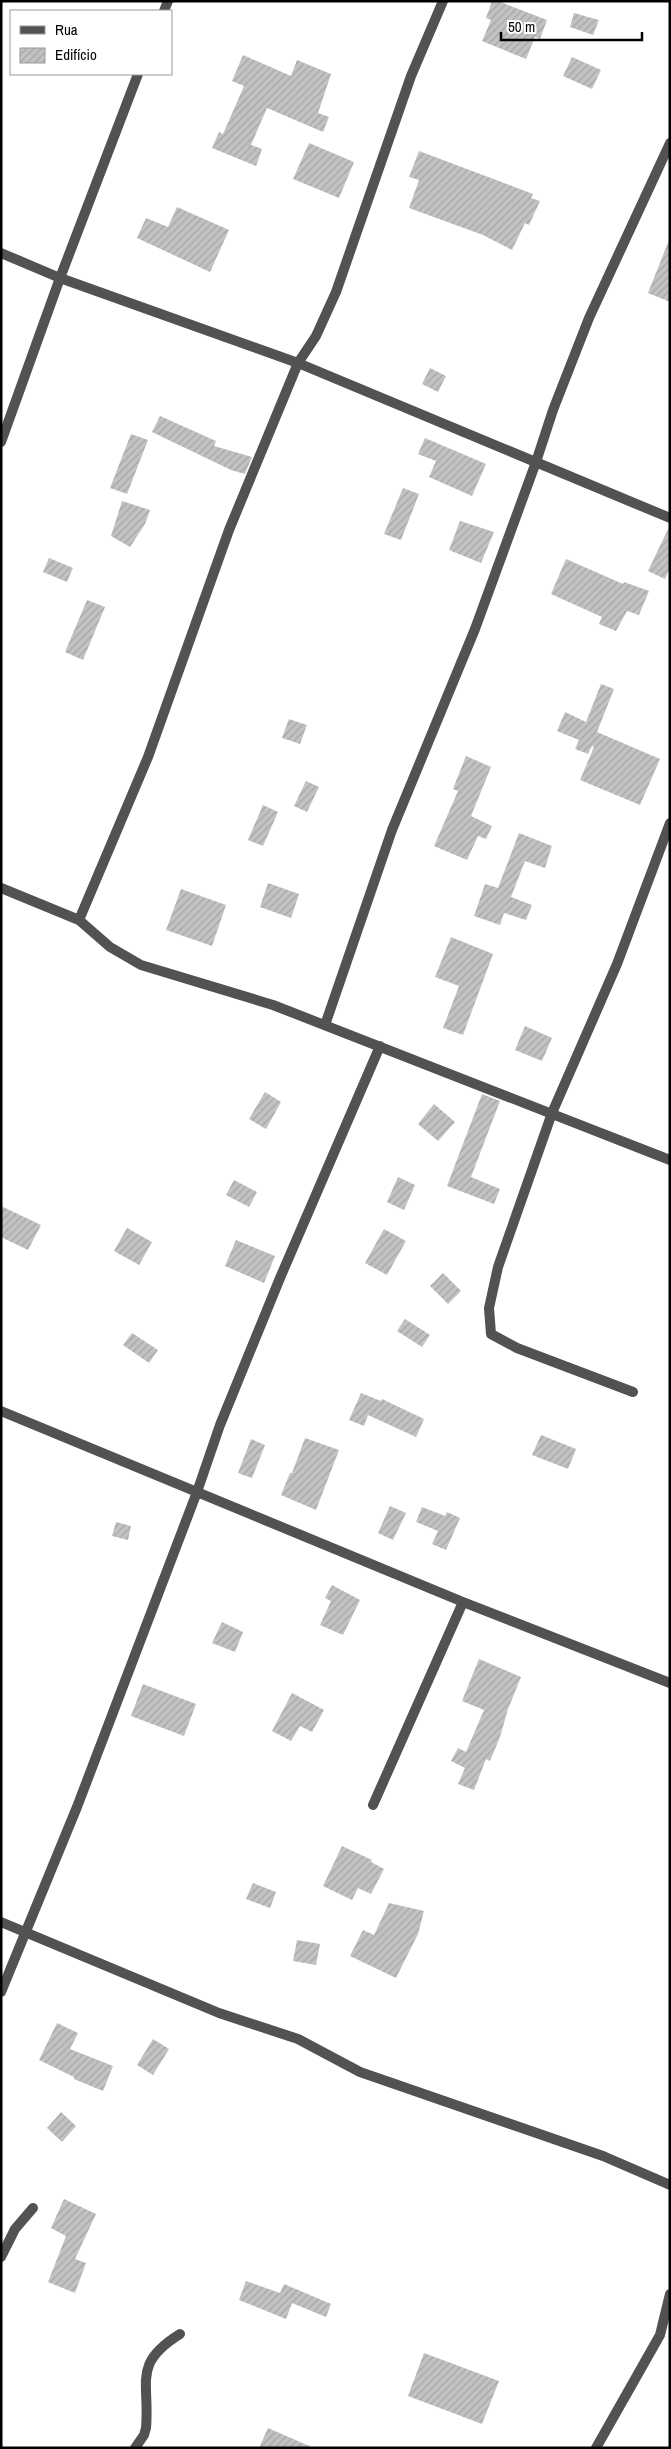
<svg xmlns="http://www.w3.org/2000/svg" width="671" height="2449" font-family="'Archivo Narrow',sans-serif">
	<defs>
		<pattern id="building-hatch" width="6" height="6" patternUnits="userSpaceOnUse" patternTransform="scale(1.25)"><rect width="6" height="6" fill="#c2c2c2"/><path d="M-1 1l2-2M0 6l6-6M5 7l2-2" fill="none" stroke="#a5a5a5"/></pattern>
	</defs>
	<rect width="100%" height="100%" fill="#fff"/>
	<path fill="url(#building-hatch)" d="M 492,1 L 498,1 L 547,20 L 540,39 L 535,37 L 526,59 L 482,41 L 491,20 L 486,18 Z
		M 574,13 L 599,20 L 593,35 L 570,27 Z
		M 243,55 L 291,76 L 297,60 L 331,74 L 318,113 L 329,117 L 323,132 L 267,108 L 251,145 L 262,149 L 256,166 L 212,148 L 219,132 L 223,134 L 244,86 L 232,81 Z
		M 572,57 L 601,70 L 592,89 L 563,76 Z
		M 309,143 L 354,162 L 339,198 L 293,179 Z
		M 419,151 L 533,194 L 531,198 L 540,201 L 529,225 L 525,223 L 512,250 L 483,235 L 409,208 L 419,180 L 409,177 Z
		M 177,207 L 229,230 L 210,272 L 137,238 L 146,218 L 168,227 Z
		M 669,240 L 670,240 L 670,302 L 648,293 Z
		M 430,368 L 446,376 L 438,392 L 422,384 Z
		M 160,416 L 216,441 L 214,446 L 252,457 L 245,474 L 231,470 L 152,432 Z
		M 131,434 L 148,440 L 127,494 L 110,488 Z
		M 425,438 L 486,464 L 472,496 L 429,477 L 436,461 L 418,454 Z
		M 403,488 L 419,494 L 401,540 L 384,534 Z
		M 122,501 L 150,510 L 145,524 L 130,547 L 111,536 Z
		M 460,521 L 494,532 L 481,563 L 449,550 Z
		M 670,525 L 670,568 L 665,579 L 648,571 Z
		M 49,558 L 73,568 L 67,582 L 43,572 Z
		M 566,559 L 623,584 L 624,582 L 649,591 L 639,615 L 627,611 L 616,631 L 599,624 L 602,617 L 551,594 Z
		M 87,600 L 105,607 L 83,660 L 65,652 Z
		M 601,684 L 614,689 L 597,732 L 660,759 L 640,805 L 580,780 L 594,747 L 592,746 L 588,754 L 575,749 L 579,740 L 557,731 L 565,712 L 586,722 Z
		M 289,719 L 307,725 L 300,744 L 282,738 Z
		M 466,756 L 491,767 L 471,816 L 492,826 L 486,839 L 478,836 L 467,860 L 434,846 L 458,791 L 453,789 Z
		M 306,781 L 319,787 L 307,812 L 294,806 Z
		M 263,805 L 278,812 L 263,846 L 248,840 Z
		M 519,833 L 552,846 L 545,868 L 525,861 L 511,897 L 532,905 L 526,920 L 504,913 L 500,925 L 474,916 L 485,884 L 498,888 Z
		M 268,883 L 299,894 L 291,918 L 260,907 Z
		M 181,889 L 226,905 L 212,946 L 166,930 Z
		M 451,937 L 493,954 L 463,1035 L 443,1028 L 459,986 L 435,977 Z
		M 525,1026 L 552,1038 L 542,1061 L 515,1050 Z
		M 265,1092 L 281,1102 L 266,1129 L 249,1119 Z
		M 482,1094 L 500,1101 L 471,1177 L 500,1189 L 494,1204 L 447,1186 Z
		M 434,1104 L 455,1122 L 438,1141 L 418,1124 Z
		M 398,1177 L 415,1185 L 404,1210 L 387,1202 Z
		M 234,1180 L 257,1192 L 249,1207 L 226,1195 Z
		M 1,1206 L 41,1225 L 28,1250 L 1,1237 Z
		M 127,1228 L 152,1242 L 139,1265 L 114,1251 Z
		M 384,1229 L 406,1241 L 387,1275 L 365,1263 Z
		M 236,1240 L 275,1256 L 264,1283 L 225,1266 Z
		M 443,1273 L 461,1291 L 448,1304 L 430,1286 Z
		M 405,1319 L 430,1335 L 422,1347 L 397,1331 Z
		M 132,1333 L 158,1350 L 149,1363 L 123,1345 Z
		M 361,1393 L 381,1401 L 382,1399 L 424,1419 L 416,1437 L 368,1415 L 364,1426 L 349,1420 Z
		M 541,1435 L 576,1449 L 568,1469 L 532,1455 Z
		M 305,1438 L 339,1450 L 316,1510 L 281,1495 L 290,1473 L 292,1473 Z
		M 251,1439 L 265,1445 L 252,1478 L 238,1473 Z
		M 390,1506 L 406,1513 L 393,1540 L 378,1533 Z
		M 422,1507 L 445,1516 L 447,1512 L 460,1518 L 446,1550 L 432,1544 L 438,1531 L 416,1522 Z
		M 116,1522 L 131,1526 L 128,1540 L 112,1536 Z
		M 332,1585 L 360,1600 L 343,1635 L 320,1625 L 331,1601 L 325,1598 Z
		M 222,1622 L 243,1632 L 235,1652 L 212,1643 Z
		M 479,1659 L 521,1677 L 508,1709 L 500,1737 L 490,1761 L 486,1759 L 474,1790 L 458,1784 L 465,1768 L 451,1761 L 458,1748 L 466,1752 L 484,1710 L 462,1701 Z
		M 143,1684 L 196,1704 L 184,1736 L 131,1716 Z
		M 292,1693 L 324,1710 L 312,1732 L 300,1726 L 291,1741 L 272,1731 Z
		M 342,1846 L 372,1860 L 371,1862 L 384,1869 L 371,1894 L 358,1888 L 352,1900 L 323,1886 Z
		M 253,1883 L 276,1892 L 270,1908 L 246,1899 Z
		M 389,1903 L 424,1911 L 418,1934 L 396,1978 L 350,1956 L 363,1930 L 374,1935 Z
		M 297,1940 L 320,1944 L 316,1965 L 293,1961 Z
		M 57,2023 L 78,2033 L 70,2049 L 113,2066 L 103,2091 L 74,2079 L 74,2077 L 39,2060 Z
		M 153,2039 L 169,2049 L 153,2075 L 137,2065 Z
		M 61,2112 L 76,2126 L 62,2142 L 47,2128 Z
		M 64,2199 L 96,2214 L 75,2259 L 86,2263 L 75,2293 L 48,2282 L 66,2236 L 51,2228 Z
		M 246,2281 L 280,2293 L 284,2284 L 331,2304 L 326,2317 L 292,2303 L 286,2319 L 239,2300 Z
		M 424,2353 L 499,2381 L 482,2424 L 408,2396 Z
		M 268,2428 L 314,2448 L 259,2448 Z"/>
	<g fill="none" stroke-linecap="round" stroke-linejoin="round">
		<path stroke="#525252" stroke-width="10" d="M 164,11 L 168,1
			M 1,253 L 60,278 L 298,363 L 670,518
			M 1,442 L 60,278 L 138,74
			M 1,888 L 79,920 L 110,947 L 141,965 L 273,1005 L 670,1160
			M 79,920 L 148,757 L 229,530 L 298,363 L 316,336 L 336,292 L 411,76 L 443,1
			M 325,1025 L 392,830 L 475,629 L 536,462 L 553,410 L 589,318 L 670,143
			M 633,1392 L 517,1348 L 491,1334 L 489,1308 L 498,1267 L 552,1113 L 617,964 L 670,823
			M 1,1411 L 463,1602 L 670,1683
			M 373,1805 L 463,1602
			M 1,1922 L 219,2013 L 298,2039 L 360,2072 L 603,2156 L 670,2185
			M 1,1992 L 77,1807 L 197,1492 L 220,1425 L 280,1278 L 380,1046
			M 1,2257 L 15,2229 L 33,2208
			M 135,2448 L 144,2435 L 146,2428 C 150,2381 132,2364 180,2334
			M 596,2448 L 660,2335 L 670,2294"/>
	</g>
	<rect width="671" height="2449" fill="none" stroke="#000000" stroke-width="5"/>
	<rect x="10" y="10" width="162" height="65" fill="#ffffff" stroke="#999999"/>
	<rect x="20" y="26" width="25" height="8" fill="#525252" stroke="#999999"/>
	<text x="55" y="35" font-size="15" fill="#000000">Rua</text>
	<rect x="20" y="48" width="25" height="15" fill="url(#building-hatch)" stroke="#999999"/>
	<text x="55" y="60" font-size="15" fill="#000000">Edifício</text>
	<path d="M501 32v8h141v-8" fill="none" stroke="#000000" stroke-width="2.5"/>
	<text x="508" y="32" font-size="15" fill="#000000" stroke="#ffffff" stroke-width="4" paint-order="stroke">50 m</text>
</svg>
